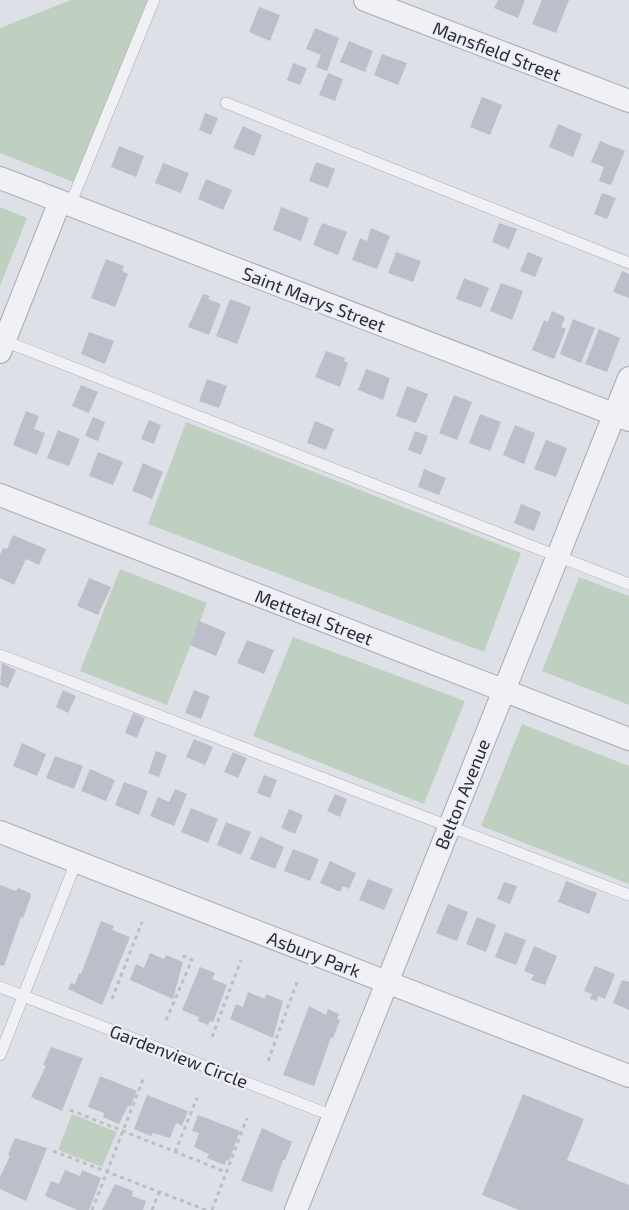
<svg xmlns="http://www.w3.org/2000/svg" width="629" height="1210" font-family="'Exo 2',sans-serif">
	<rect width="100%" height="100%" fill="#dee0e7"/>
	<path fill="#c0d0c0" d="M 71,0 L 148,0 L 76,183 L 0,153 L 0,28 Z
		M 0,207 L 27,218 L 0,286 Z
		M 186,422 L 521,553 L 484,652 L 148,524 Z
		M 120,569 L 207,603 L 167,705 L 80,671 Z
		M 579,577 L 629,596 L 629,705 L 542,671 Z
		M 293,637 L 465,701 L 424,804 L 253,736 Z
		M 522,724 L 629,766 L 629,884 L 481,826 Z
		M 72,1114 L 117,1132 L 102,1167 L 58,1150 Z"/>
	<path fill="#bcbec9" d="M 498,0 L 525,0 L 518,18 L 494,8 Z
		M 542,0 L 569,0 L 556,33 L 532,24 Z
		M 259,7 L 280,15 L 270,41 L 249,32 Z
		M 315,28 L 339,38 L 327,71 L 316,67 L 321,55 L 306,49 Z
		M 349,41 L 373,51 L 365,72 L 340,62 Z
		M 382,54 L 407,63 L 398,85 L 374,75 Z
		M 293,63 L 307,68 L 300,85 L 287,80 Z
		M 328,73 L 343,79 L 335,101 L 319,95 Z
		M 482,97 L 502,105 L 490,135 L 470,127 Z
		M 205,113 L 218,118 L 211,135 L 199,130 Z
		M 558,124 L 582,134 L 573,157 L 549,147 Z
		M 243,126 L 262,135 L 254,156 L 233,148 Z
		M 600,141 L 625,151 L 611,185 L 599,181 L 604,167 L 591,162 Z
		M 119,146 L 144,156 L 136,177 L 111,167 Z
		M 316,162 L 335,169 L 328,188 L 309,181 Z
		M 163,163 L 189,173 L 181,193 L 155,183 Z
		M 206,179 L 232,190 L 223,210 L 198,199 Z
		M 602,193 L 616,198 L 607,219 L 594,214 Z
		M 281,207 L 309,218 L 301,241 L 273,230 Z
		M 322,223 L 347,232 L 338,255 L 313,245 Z
		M 499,223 L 517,229 L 509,249 L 492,242 Z
		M 371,228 L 390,236 L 377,269 L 352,260 L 360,238 L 367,241 Z
		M 396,252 L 421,261 L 413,282 L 388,273 Z
		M 528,252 L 543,258 L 535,277 L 520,271 Z
		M 106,259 L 124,266 L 122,271 L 128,274 L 115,307 L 91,298 Z
		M 622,271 L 629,274 L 629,298 L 613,292 Z
		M 464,278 L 489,288 L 481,308 L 456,299 Z
		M 501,283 L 523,291 L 512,320 L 490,311 Z
		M 203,294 L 210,296 L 208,299 L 221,304 L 209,335 L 188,327 Z
		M 230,299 L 251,307 L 237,344 L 216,336 Z
		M 552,311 L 565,317 L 561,327 L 566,329 L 554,359 L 532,350 L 544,320 L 548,322 Z
		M 573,319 L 595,328 L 581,363 L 560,354 Z
		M 599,329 L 620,338 L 607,372 L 585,364 Z
		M 89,332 L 114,341 L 105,364 L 81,354 Z
		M 326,351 L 345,358 L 344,361 L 348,363 L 340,387 L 315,377 Z
		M 366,369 L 390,378 L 383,400 L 358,390 Z
		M 207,379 L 227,386 L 219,408 L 199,401 Z
		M 81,385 L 98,392 L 89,413 L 72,406 Z
		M 407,386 L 428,394 L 416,423 L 396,416 Z
		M 454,395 L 472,402 L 457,440 L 439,433 Z
		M 26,411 L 39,416 L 34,429 L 45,433 L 37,455 L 13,445 Z
		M 480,414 L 501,422 L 490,451 L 469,443 Z
		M 93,417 L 105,422 L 98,441 L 85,436 Z
		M 149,420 L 161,425 L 154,444 L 141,439 Z
		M 315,421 L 334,429 L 326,450 L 307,443 Z
		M 515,425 L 535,433 L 524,464 L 503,455 Z
		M 58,430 L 80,439 L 69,466 L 47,458 Z
		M 415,431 L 428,436 L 421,455 L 408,450 Z
		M 546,440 L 567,448 L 556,477 L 534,469 Z
		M 98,452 L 123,462 L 113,485 L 89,476 Z
		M 143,463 L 163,472 L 152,499 L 132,491 Z
		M 424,469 L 446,478 L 439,495 L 418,487 Z
		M 521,504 L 541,512 L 534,531 L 514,523 Z
		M 13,535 L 46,549 L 39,565 L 26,559 L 14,585 L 0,578 L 0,555 L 3,548 L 7,549 Z
		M 89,578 L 111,587 L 98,615 L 77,606 Z
		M 199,621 L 226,632 L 216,656 L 190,645 Z
		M 247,640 L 274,650 L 264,674 L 237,663 Z
		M 2,663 L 16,670 L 8,688 L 0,685 Z
		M 63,690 L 76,696 L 68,713 L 56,707 Z
		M 194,690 L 210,696 L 201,719 L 185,713 Z
		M 133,713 L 145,718 L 137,738 L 125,733 Z
		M 194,739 L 213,747 L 205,765 L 186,757 Z
		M 22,743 L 46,754 L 37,776 L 13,766 Z
		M 156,751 L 167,755 L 159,777 L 148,773 Z
		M 233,752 L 247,758 L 238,778 L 224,772 Z
		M 55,756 L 83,766 L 74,789 L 46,778 Z
		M 90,769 L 115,780 L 106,801 L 81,791 Z
		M 264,775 L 277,780 L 270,798 L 257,793 Z
		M 124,782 L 148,791 L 139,815 L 115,805 Z
		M 175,789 L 187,794 L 174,826 L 150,816 L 158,797 L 169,802 Z
		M 335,794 L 347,799 L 340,817 L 327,811 Z
		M 191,808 L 218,819 L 208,843 L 181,832 Z
		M 289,809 L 303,815 L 295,834 L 281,828 Z
		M 226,822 L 251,832 L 241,855 L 217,845 Z
		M 260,836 L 284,847 L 275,869 L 250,859 Z
		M 293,849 L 319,859 L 310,881 L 284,871 Z
		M 330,861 L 356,873 L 349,889 L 343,886 L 340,892 L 320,883 Z
		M 368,879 L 393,889 L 384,910 L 359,900 Z
		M 566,881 L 597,893 L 589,914 L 558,902 Z
		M 504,882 L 517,886 L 510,904 L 497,899 Z
		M 0,885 L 16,891 L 18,888 L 30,893 L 31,896 L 23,918 L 21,917 L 4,966 L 0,965 Z
		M 448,904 L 468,912 L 457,941 L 436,933 Z
		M 477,917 L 496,925 L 486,952 L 466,944 Z
		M 101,921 L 114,926 L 112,930 L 130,937 L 102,1005 L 68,989 L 71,983 L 75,984 L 79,973 L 81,974 Z
		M 505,932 L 526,940 L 516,965 L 495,957 Z
		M 534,946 L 557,956 L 545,985 L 531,980 L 534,975 L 524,971 Z
		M 150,953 L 164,959 L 166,955 L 183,962 L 173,999 L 130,980 L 136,964 L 144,968 Z
		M 595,966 L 615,974 L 605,999 L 598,996 L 597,1001 L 590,999 L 592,994 L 584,991 Z
		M 200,967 L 215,973 L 212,979 L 227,985 L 213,1022 L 210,1021 L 208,1025 L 198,1021 L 199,1017 L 182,1010 Z
		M 622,980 L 629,982 L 629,1010 L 613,1003 Z
		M 248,992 L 265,999 L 266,994 L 283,1001 L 273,1038 L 230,1019 L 236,1004 L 243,1007 Z
		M 309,1006 L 326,1015 L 328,1009 L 339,1014 L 337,1019 L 340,1020 L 333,1038 L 331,1037 L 314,1086 L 283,1075 Z
		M 51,1047 L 83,1058 L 62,1111 L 31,1097 L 46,1066 L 43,1065 Z
		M 100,1076 L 137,1091 L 130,1107 L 128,1106 L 119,1124 L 103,1117 L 104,1113 L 88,1107 Z
		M 523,1094 L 584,1119 L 567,1160 L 629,1185 L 629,1210 L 519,1210 L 482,1195 Z
		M 147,1095 L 188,1111 L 182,1126 L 176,1123 L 170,1138 L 153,1133 L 151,1136 L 134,1129 Z
		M 198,1115 L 240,1131 L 229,1161 L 226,1160 L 225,1165 L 207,1158 L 209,1154 L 194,1147 L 199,1133 L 192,1131 Z
		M 262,1128 L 292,1142 L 285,1160 L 283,1160 L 272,1192 L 241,1181 Z
		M 15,1138 L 47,1148 L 26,1201 L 0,1189 L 0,1177 L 10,1156 L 8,1155 Z
		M 65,1170 L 80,1176 L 82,1170 L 101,1178 L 89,1210 L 77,1210 L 45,1196 L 51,1181 L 59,1184 Z
		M 115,1184 L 133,1191 L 132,1196 L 146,1201 L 143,1210 L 102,1210 Z"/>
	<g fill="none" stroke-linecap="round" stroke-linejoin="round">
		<g stroke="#a8aab4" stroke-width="12">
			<path id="service" d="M 226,103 L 629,263
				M 70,205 L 154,0
				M 2,340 L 629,584
				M 0,655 L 629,895
				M 0,987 L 333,1116
				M 0,1055 L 76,862"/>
		</g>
		<g stroke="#a8aab4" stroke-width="24">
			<path id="minor" d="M 365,0 L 629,101
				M 0,178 L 629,420
				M 0,352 L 60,201
				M 0,495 L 629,739
				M 0,832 L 629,1076
				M 296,1210 L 629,378"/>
		</g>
		<path stroke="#bdbec5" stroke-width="3" stroke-dasharray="4 4" stroke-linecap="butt" d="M 112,999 L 142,922
			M 166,1020 L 192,960 L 179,954
			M 212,1037 L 241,960
			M 268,1061 L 297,982
			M 70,1110 L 226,1172
			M 53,1151 L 206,1210
			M 175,1152 L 197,1098
			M 92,1210 L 144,1077
			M 152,1210 L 159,1192
			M 212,1210 L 247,1118"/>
		<use href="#service" stroke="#f1f1f5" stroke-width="11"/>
		<use href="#minor" stroke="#f1f1f5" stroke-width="22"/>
	</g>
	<g text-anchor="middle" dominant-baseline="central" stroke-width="4.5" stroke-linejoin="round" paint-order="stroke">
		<g font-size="18" fill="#292b3d" stroke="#eeeff5">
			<text transform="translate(497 51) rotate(21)">Mansfield Street</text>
			<text transform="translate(314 299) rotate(21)">Saint Marys Street</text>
			<text transform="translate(314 617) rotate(21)">Mettetal Street</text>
			<text transform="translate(462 794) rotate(-68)">Belton Avenue</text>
			<text transform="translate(314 954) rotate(21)">Asbury Park</text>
			<text transform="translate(179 1056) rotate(21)">Gardenview Circle</text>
		</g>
	</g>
</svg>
